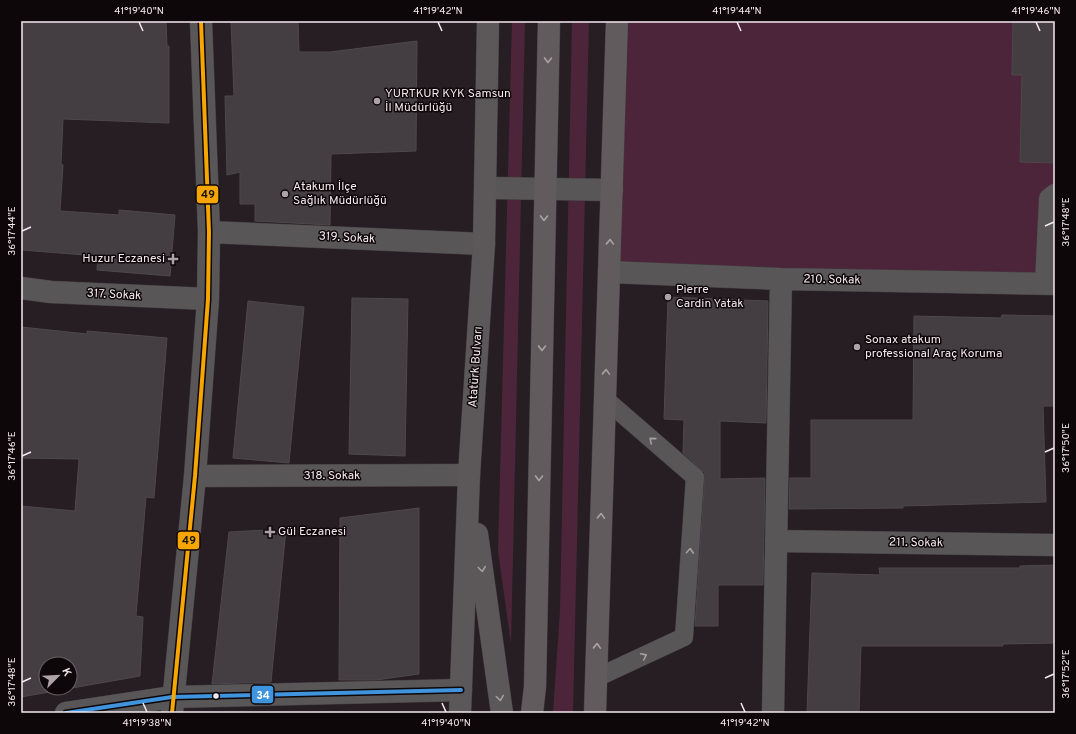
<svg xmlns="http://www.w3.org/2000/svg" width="1076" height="734" font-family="Overpass,sans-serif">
	<rect width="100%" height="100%" fill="#261e22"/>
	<path fill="#4d253a" d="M 512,21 L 525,21 L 511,644 L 498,551 Z
		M 572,21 L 589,21 L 573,713 L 553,713 L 560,610 Z
		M 617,21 L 1055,21 L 1055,284 L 609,272 Z"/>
	<path fill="#443d41" stroke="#4e474b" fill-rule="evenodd" d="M 21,21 L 166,21 L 167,46 L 169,46 L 169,123 L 63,119 L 61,164 L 63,165 L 60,211 L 119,215 L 119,210 L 175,215 L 170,276 L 97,270 L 98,256 L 21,250 Z
		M 231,21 L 298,21 L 299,52 L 330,52 L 417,41 L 416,151 L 331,154 L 330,225 L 255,221 L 255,204 L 240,204 L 240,172 L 227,175 L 225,96 L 234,96 Z
		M 1013,21 L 1055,21 L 1055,163 L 1020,162 L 1022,75 L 1012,75 Z
		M 668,297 L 768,301 L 766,423 L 720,421 L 720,479 L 765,478 L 763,585 L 718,585 L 718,626 L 695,626 L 705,473 L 683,453 L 684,420 L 664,419 Z
		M 352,298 L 408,299 L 405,456 L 349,454 Z
		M 248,301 L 304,307 L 289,463 L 233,458 Z
		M 1002,315 L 1055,316 L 1055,406 L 1043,406 L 1046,502 L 903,506 L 903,508 L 789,509 L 790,478 L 811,478 L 811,420 L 913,420 L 914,316 L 1001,318 Z
		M 21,327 L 87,334 L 87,331 L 167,338 L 154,498 L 146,497 L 136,616 L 143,617 L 140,676 L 21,697 L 21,506 L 75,511 L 79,459 L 21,458 ZM 46,664 L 70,664 L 70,688 L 46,688 Z
		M 419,508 L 419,674 L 376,680 L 339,680 L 340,518 Z
		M 286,529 L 271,682 L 212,684 L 229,532 Z
		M 1055,565 L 1055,643 L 1003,644 L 1003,646 L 861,646 L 859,713 L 807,713 L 812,573 L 880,575 L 879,568 L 1020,568 L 1020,566 Z"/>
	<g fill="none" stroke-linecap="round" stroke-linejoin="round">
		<g stroke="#423b3f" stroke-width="19">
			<path id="lane" d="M 596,678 L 684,637 L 695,477 L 605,399"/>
		</g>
		<g stroke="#423b3f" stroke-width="23">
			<path id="street" d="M 487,188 L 612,190
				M 209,232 L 484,244
				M 609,272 L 781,279 L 1055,284
				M 1046,284 L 1050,199 L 1055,195
				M 21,288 L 51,292 L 208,299
				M 195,476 L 469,475
				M 776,541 L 1055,545
				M 66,713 L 172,697 L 461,690
				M 172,713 L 195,476 L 208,299 L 209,232 L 201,21
				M 773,713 L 781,279"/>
		</g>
		<g stroke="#423b3f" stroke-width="23">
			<path id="secondary" d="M 477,534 L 502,713
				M 460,713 L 469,475 L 484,244 L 488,21"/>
		</g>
		<g stroke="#423b3f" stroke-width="23">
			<path id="highway" d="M 532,713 L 535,687 L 549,21
				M 595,713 L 617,21"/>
		</g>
		<use href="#lane" stroke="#585657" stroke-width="18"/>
		<use href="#street" stroke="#585657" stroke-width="22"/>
		<use href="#secondary" stroke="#5c5759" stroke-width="22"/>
		<use href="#highway" stroke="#625b5e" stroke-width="22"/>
		<g stroke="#0e070a" stroke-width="7">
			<path id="bus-1" d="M 66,713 L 172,697 L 461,690"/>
		</g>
		<g stroke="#0e070a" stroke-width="7">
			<path id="bus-2" d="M 172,713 L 195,476 L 208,299 L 209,232 L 201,21"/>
		</g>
		<use href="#bus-1" stroke="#4094de" stroke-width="4"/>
		<use href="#bus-2" stroke="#f7a600" stroke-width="4"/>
	</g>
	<defs><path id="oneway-chevron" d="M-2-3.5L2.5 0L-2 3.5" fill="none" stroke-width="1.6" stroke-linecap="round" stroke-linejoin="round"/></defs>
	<g stroke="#aba2a6">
		<use href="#oneway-chevron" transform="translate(548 60) rotate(91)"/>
		<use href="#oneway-chevron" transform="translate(544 218) rotate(91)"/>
		<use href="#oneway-chevron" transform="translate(610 242) rotate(-88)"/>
		<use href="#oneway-chevron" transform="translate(542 348) rotate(91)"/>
		<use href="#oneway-chevron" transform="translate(606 372) rotate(-88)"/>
		<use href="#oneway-chevron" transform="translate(539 478) rotate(91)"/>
		<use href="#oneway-chevron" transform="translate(601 516) rotate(-88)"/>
		<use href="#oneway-chevron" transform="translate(597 646) rotate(-88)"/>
	</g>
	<g stroke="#a6a0a2">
		<use href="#oneway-chevron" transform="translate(652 440) rotate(-139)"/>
		<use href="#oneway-chevron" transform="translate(690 551) rotate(-86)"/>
		<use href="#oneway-chevron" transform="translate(644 656) rotate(-26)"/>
	</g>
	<g stroke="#a8a0a4">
		<use href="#oneway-chevron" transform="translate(482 569) rotate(82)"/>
		<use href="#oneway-chevron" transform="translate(500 698) rotate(82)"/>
	</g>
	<path fill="none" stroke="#f4e9ee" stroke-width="1.5" d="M 139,22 L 143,31M 438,22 L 442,31M 737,22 L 741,31M 1036,22 L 1040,31M 1045,226 L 1054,222M 22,231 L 31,227M 1045,452 L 1054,448M 22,456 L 31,452M 1045,678 L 1054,674M 22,682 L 31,678M 143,703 L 147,712M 442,703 L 446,712M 741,703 L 745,712"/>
	<g fill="#aca2a7" stroke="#0e070a" stroke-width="1.5">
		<circle cx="377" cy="101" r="4"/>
		<circle cx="285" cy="194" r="4"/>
		<path d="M171 253h4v4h4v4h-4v4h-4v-4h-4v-4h4z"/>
		<circle cx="668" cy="297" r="4"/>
		<circle cx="857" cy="347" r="4"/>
		<path d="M268 526h4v4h4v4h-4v4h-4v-4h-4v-4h4z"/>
	</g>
	<circle fill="#f4e9ee" stroke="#0e070a" stroke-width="1.5" cx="216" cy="696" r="3.5"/>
	<g text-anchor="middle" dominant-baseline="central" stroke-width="3" stroke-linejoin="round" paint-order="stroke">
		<g font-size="12" fill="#f4e9ee" stroke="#0e070a" text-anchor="start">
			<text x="385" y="94">YURTKUR KYK Samsun<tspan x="385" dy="14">İl Müdürlüğü</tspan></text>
			<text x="293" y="187">Atakum İlçe<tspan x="293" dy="14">Sağlık Müdürlüğü</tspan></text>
			<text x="165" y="259" text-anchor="end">Huzur Eczanesi</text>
			<text x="676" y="290">Pierre<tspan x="676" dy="14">Cardin Yatak</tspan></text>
			<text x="865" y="340">Sonax atakum<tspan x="865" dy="14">professional Araç Koruma</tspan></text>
			<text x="278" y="532">Gül Eczanesi</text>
		</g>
		<g font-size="12" fill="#f4e9ee" stroke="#0e070a">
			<text transform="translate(347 238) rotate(3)">319. Sokak</text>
			<text transform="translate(832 280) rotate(1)">210. Sokak</text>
			<text transform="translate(114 295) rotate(3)">317. Sokak</text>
			<text transform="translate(476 367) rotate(-86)">Atatürk Bulvarı</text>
			<text x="332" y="476">318. Sokak</text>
			<text transform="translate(916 543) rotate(1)">211. Sokak</text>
		</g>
	</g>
	<g stroke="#0e070a" stroke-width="1.5">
		<rect x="196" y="185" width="23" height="19" rx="4" fill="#f7a600"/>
		<rect x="177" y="531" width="23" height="19" rx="4" fill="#f7a600"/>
		<rect x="251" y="685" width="23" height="19" rx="4" fill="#4094de"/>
	</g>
	<g font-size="11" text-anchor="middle" font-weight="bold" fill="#fff">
		<text x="263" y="699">34</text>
	</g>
	<g font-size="11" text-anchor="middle" font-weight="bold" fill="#111">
		<text x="208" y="198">49</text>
		<text x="189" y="544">49</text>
	</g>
	<rect width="1076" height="734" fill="none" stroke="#0e070a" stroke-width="44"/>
	<g transform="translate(58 676) rotate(66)"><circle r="19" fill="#0e070a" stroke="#6a6165"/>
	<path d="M0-3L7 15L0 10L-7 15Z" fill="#aca2a7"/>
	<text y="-6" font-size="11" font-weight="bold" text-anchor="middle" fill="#f4e9ee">K</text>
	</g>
	<rect x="22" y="22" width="1032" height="690" fill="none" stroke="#f4e9ee" stroke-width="1.5"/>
	<g font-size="10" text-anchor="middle" fill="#f4e9ee">
		<text x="139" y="14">41°19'40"N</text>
		<text x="438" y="14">41°19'42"N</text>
		<text x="737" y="14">41°19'44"N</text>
		<text x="1036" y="14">41°19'46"N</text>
		<text transform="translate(1065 222) rotate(-90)" y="4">36°17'48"E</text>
		<text transform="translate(11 231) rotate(-90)" y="4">36°17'44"E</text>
		<text transform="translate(1065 448) rotate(-90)" y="4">36°17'50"E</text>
		<text transform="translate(11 456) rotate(-90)" y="4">36°17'46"E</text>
		<text transform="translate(1065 674) rotate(-90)" y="4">36°17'52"E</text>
		<text transform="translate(11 682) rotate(-90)" y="4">36°17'48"E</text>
		<text x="147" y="726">41°19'38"N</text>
		<text x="446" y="726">41°19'40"N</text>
		<text x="745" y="726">41°19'42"N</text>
	</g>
</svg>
